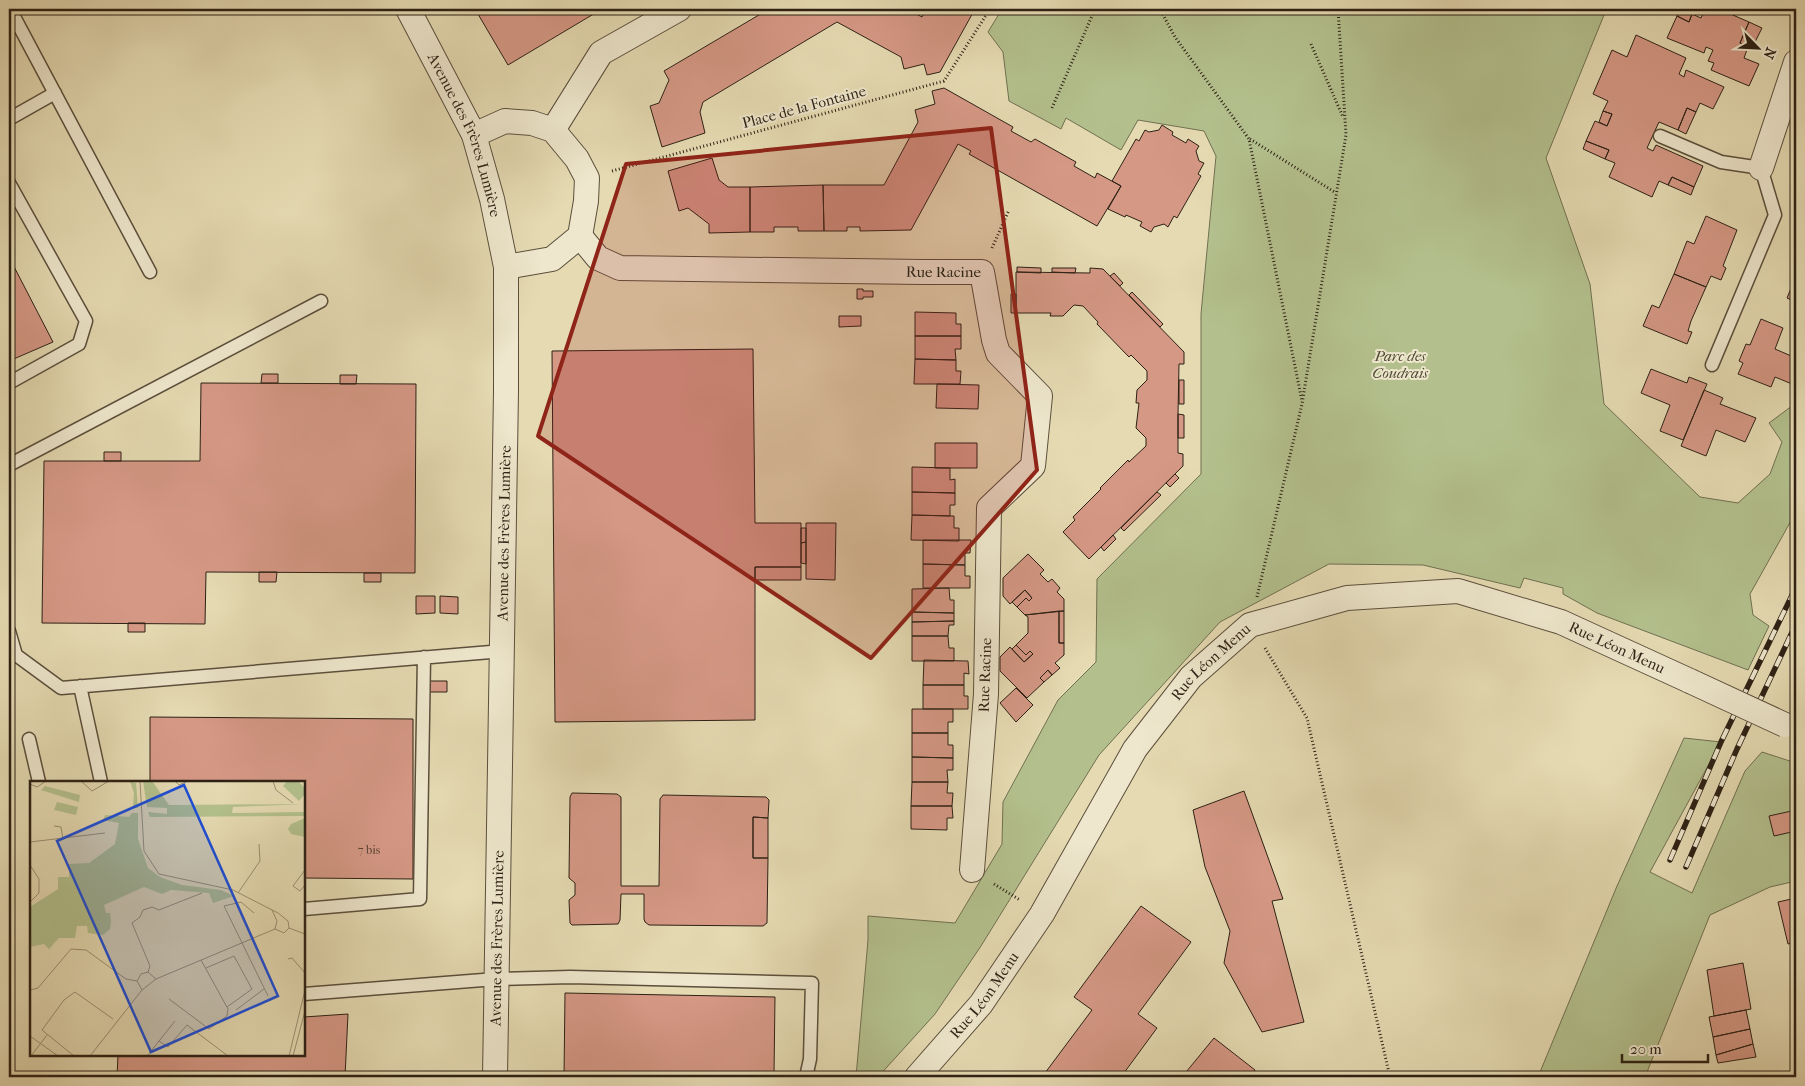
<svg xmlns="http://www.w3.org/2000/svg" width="1805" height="1086" font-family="'IM FELL French Canon',serif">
	<rect width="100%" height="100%" fill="#e5dab2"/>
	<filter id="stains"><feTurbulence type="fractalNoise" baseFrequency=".004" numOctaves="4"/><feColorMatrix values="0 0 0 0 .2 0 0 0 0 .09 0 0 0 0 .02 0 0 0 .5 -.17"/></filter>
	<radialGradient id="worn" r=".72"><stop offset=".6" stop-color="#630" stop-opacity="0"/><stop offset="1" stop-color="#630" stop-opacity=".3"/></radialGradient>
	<path fill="#b3c08d" stroke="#707051" d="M 1002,9 L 1591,9 L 1604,15 L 1546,158 L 1590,284 L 1604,404 L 1700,497 L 1738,503 L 1770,474 L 1782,442 L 1769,423 L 1796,403 L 1796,512 L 1750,594 L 1753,615 L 1769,626 L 1748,670 L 1597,613 L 1563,594 L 1563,588 L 1524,578 L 1520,588 L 1423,565 L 1329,564 L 1220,622 L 1099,755 L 981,946 L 935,1014 L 878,1077 L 856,1077 L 868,940 L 868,916 L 955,923 L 1002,844 L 1003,802 L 1058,700 L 1096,662 L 1097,579 L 1201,474 L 1201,314 L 1216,156 L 1204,131 L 1138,120 L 1121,150 L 1066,118 L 1061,129 L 1009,101 L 1003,52 L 988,32 Z
		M 1684,738 L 1721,742 L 1650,872 L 1692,893 L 1745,771 L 1762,752 L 1796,763 L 1796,881 L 1770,887 L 1710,915 L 1645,1077 L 1538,1077 L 1617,886 Z"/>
	<path fill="#d59885" stroke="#2d2115" d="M 475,9 L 602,9 L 508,65 Z
		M 769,9 L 907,9 L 922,17 L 926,9 L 975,9 L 940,72 L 927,75 L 924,64 L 904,69 L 901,57 L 837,22 L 703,102 L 700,112 L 705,133 L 662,147 L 650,106 L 659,103 L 669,80 L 664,71 Z
		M 1680,9 L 1692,14 L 1689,22 L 1677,16 Z
		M 1705,9 L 1719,9 L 1749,22 L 1740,43 L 1748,47 L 1744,58 L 1759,64 L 1749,86 L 1711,70 L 1714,63 L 1708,61 L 1713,50 L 1706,47 L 1704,53 L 1667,38 L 1677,16 L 1689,22 L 1692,14 L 1701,18 Z
		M 1749,22 L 1762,28 L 1752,48 L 1740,43 Z
		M 1636,35 L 1686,58 L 1679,74 L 1684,77 L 1686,70 L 1724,87 L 1713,109 L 1700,103 L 1696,112 L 1687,108 L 1678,130 L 1659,122 L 1647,148 L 1653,151 L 1656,145 L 1703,166 L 1694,187 L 1672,177 L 1668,185 L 1659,181 L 1652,197 L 1609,177 L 1615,163 L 1605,159 L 1609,150 L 1586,141 L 1595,121 L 1607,126 L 1612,114 L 1603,111 L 1608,101 L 1593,94 L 1612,50 L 1627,57 Z
		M 944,88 L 1013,127 L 1011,131 L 1031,142 L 1035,139 L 1076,162 L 1074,166 L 1095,178 L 1097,173 L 1121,186 L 1097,226 L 969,154 L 971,151 L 958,144 L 911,230 L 860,231 L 860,227 L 847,227 L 847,231 L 824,231 L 823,185 L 884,185 L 918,122 L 915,110 L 935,104 L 932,91 Z
		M 1687,108 L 1696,112 L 1686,134 L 1678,130 Z
		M 1603,111 L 1612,114 L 1607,126 L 1599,122 Z
		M 1162,125 L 1173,132 L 1172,135 L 1186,143 L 1188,139 L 1199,146 L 1196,151 L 1199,161 L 1204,163 L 1198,174 L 1201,176 L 1177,218 L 1174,216 L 1168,227 L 1164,224 L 1154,227 L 1151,232 L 1140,226 L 1142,222 L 1126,215 L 1125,217 L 1108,209 L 1121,186 L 1112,181 L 1136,139 L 1139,141 L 1145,130 L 1149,132 L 1159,130 Z
		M 1586,141 L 1609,150 L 1605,159 L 1583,149 Z
		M 712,158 L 719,180 L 728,187 L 750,187 L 750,232 L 709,233 L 709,224 L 688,208 L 679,211 L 668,171 Z
		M 1672,177 L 1694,187 L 1691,195 L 1668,185 Z
		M 823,185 L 824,231 L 798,231 L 798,227 L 774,227 L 774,232 L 750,232 L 750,187 Z
		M 1706,216 L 1737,230 L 1723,266 L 1726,268 L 1721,280 L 1711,276 L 1706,287 L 1674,274 L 1687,241 L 1694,244 Z
		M 9,257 L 53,342 L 9,361 Z
		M 1017,267 L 1041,268 L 1041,273 L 1017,272 Z
		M 1052,268 L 1076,268 L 1075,273 L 1052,272 Z
		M 1090,268 L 1103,269 L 1184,352 L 1184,364 L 1179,364 L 1178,414 L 1178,453 L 1183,454 L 1183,466 L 1089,559 L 1063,532 L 1075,520 L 1073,517 L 1101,489 L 1100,488 L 1128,460 L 1129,462 L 1146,446 L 1146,438 L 1136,428 L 1139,403 L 1136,403 L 1137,390 L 1147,380 L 1147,371 L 1131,355 L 1129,357 L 1097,324 L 1098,322 L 1083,306 L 1074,305 L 1063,316 L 1050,316 L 1051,313 L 1016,313 L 1016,272 L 1090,273 Z
		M 1114,273 L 1123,283 L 1120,286 L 1110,276 Z
		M 1674,274 L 1706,287 L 1691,321 L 1688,331 L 1692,332 L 1687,344 L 1643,326 L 1652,305 L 1659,308 Z
		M 1796,276 L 1796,302 L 1787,298 Z
		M 857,289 L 863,289 L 863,291 L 873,291 L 873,297 L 863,297 L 863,299 L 857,299 Z
		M 1132,292 L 1163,324 L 1160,327 L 1129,295 Z
		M 1011,294 L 1016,294 L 1016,313 L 1011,313 Z
		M 915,312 L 956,313 L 956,324 L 961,324 L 961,336 L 915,336 Z
		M 839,316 L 861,316 L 861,326 L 839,327 Z
		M 1761,319 L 1783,328 L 1775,349 L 1796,358 L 1796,374 L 1792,384 L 1775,377 L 1771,387 L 1738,374 L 1743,363 L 1739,361 L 1746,344 L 1750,345 Z
		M 915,336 L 961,336 L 961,349 L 955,349 L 956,360 L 915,359 Z
		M 753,349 L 755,523 L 801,523 L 801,567 L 755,567 L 755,720 L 555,722 L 552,351 Z
		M 915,359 L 956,360 L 956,371 L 961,371 L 960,384 L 914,384 Z
		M 1651,369 L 1687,383 L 1689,377 L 1707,384 L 1683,440 L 1660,431 L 1670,405 L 1641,393 Z
		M 262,374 L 278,374 L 278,383 L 261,383 Z
		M 340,375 L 357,375 L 356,384 L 340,384 Z
		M 1179,380 L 1184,380 L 1184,404 L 1179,404 Z
		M 201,383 L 416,384 L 415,573 L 206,572 L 205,624 L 42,623 L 44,461 L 200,461 Z
		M 937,384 L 979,385 L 978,409 L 936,408 Z
		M 1704,390 L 1723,398 L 1720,404 L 1756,418 L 1745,442 L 1716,430 L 1706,456 L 1681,446 Z
		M 1178,414 L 1184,415 L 1184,438 L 1178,438 Z
		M 935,443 L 977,443 L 977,468 L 935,468 Z
		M 104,452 L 121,452 L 121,461 L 104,461 Z
		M 912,467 L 950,468 L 950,480 L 955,479 L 955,493 L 912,492 Z
		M 1175,474 L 1179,478 L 1170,487 L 1166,483 Z
		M 912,492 L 955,493 L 955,505 L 950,505 L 950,516 L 912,515 Z
		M 1157,492 L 1161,495 L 1124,531 L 1121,528 Z
		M 912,515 L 954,516 L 954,528 L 959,528 L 959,541 L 911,540 Z
		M 806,523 L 836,523 L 835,580 L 806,579 Z
		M 801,528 L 806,528 L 806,542 L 801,543 Z
		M 1113,535 L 1116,539 L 1104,551 L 1101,547 Z
		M 923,540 L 971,540 L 970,553 L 965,553 L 965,565 L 923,564 Z
		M 806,542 L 806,564 L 801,563 L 801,543 Z
		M 1028,554 L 1044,570 L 1040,574 L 1048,582 L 1052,579 L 1060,588 L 1057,592 L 1064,599 L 1064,611 L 1025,615 L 1017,607 L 1026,598 L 1029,601 L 1032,598 L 1025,590 L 1010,604 L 1003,596 L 1003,578 Z
		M 923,564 L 965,565 L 965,576 L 970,576 L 970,588 L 923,588 Z
		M 755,567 L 801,567 L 801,580 L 755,580 Z
		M 259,572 L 277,572 L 276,582 L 259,582 Z
		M 364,573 L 381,573 L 381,582 L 364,582 Z
		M 949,588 L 950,600 L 954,600 L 954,613 L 912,612 L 912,589 Z
		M 1025,590 L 1032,598 L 1029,601 L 1026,598 L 1017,607 L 1012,602 Z
		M 416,596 L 435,596 L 435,613 L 416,614 Z
		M 440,596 L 458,597 L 458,614 L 440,613 Z
		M 1059,611 L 1059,643 L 1064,643 L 1064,655 L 1055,663 L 1060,668 L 1052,675 L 1048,670 L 1040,678 L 1044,682 L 1027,698 L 1000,671 L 1000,657 L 1010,647 L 1024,662 L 1033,654 L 1030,651 L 1026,655 L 1016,645 L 1028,633 L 1028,617 L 1025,615 Z
		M 1059,611 L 1064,611 L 1064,643 L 1059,643 Z
		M 912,612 L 954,613 L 954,621 L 912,622 Z
		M 954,621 L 954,625 L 949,625 L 948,636 L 912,636 L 912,622 Z
		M 128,623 L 145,623 L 145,632 L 128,632 Z
		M 912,636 L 948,636 L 949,648 L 954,648 L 954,661 L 912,661 Z
		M 1016,645 L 1026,655 L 1030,651 L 1033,654 L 1024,662 L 1012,649 Z
		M 924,660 L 968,661 L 969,674 L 964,673 L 964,685 L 923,685 Z
		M 1048,670 L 1052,675 L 1044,682 L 1040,678 Z
		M 426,681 L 447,681 L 447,692 L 426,692 Z
		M 923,685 L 964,685 L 964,696 L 968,696 L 968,709 L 923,709 Z
		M 1016,688 L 1033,705 L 1016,722 L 1000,703 Z
		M 912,709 L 953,709 L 953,722 L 948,722 L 948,733 L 912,733 Z
		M 150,717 L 413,719 L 413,879 L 304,878 L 304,782 L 150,782 Z
		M 912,733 L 948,733 L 948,745 L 953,745 L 953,758 L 912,757 Z
		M 912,757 L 953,758 L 953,770 L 947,770 L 948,782 L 912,782 Z
		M 912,782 L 948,782 L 947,793 L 953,793 L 952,806 L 911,806 Z
		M 1244,791 L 1283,899 L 1272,901 L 1304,1022 L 1262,1032 L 1224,963 L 1230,931 L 1205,867 L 1193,810 Z
		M 572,793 L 617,794 L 621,797 L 621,886 L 659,886 L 660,799 L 663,795 L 766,797 L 769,800 L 768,818 L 753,817 L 753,858 L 768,858 L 767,923 L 763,926 L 649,925 L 645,922 L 644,919 L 644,894 L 621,894 L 620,920 L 618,924 L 572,925 L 570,923 L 569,900 L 575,895 L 575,883 L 569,878 L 570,797 Z
		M 911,806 L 952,806 L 953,818 L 947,818 L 947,830 L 911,829 Z
		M 1796,810 L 1796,831 L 1774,836 L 1769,816 Z
		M 753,817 L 768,818 L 768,858 L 753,858 Z
		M 1796,898 L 1796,942 L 1788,944 L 1778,902 Z
		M 1141,906 L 1191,942 L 1138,1014 L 1157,1028 L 1121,1077 L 1042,1077 L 1092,1010 L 1074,997 Z
		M 1743,963 L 1751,1009 L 1714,1016 L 1707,970 Z
		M 565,993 L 775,997 L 774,1074 L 759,1074 L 759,1077 L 564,1077 Z
		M 1746,1010 L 1750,1029 L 1713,1037 L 1709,1017 Z
		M 348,1014 L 345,1077 L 117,1077 L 118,1055 L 304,1055 L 304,1017 Z
		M 1750,1029 L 1753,1044 L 1716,1055 L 1713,1037 Z
		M 1214,1038 L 1255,1070 L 1252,1077 L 1182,1077 Z
		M 1753,1044 L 1756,1057 L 1718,1063 L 1716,1055 Z"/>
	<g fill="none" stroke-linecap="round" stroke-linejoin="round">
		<g stroke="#5b4f3c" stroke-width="15">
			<path id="service" d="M 10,9 L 150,272
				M 9,119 L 55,93
				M 1660,136 L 1721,162 L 1761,168 L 1775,215 L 1712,365
				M 9,183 L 86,321 L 79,344 L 9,383
				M 9,465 L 321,301
				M 9,631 L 16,655 L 61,688 L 503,651
				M 80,686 L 101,782
				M 29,739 L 39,782
				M 304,909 L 420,899 L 424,657
				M 304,994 L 496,979 L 570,977 L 812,983 L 810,1059 L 806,1077"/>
		</g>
		<g stroke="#5b4f3c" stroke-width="26">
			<g id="minor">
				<path id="s1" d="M 408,9 L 474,135 L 492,199 L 506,267 L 506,391 L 495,1077"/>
				<path d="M 553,130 L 601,53 L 679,9"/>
				<path d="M 474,135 L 505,121 L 532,123 L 553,130 L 577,159 L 587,178 L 586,201 L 580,236 L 552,259 L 506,267"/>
				<path d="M 1761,168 L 1796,62"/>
				<path id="s2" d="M 580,236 L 598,258 L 620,268 L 923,272 L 982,272 L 994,340 L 998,353 L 1040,396 L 1033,466 L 989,508 L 986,694 L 972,870"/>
				<path id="s3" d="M 917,1077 L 981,1004 L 1042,914 L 1135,749 L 1191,677 L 1250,625 L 1347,598 L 1458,591 L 1561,622 L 1690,681"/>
			</g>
		</g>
		<path stroke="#2d2115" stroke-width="3" stroke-dasharray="1 2.5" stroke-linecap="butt" d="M 1158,9 L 1162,13 L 1175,37 L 1249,139 L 1302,401
			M 1311,44 L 1343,117
			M 1052,108 L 1095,9
			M 1250,139 L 1336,193
			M 612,171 L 944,81 L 990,9
			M 992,248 L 1009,210
			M 1257,597 L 1302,404 L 1346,135 L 1338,9
			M 1265,648 L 1307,718 L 1390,1077
			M 994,884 L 1020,900"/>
		<use href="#service" stroke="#eee7cd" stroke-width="12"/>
		<use href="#minor" stroke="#eee7cd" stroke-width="24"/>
		<g stroke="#2d2115" stroke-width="5.5">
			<path id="rail" d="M 1670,860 L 1721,742 L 1796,587
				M 1686,867 L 1737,749 L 1796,624"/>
		</g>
		<use href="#rail" stroke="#eee7cd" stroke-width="4" stroke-dasharray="11" stroke-linecap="butt"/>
		<g stroke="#5b4f3c" stroke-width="26" stroke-linecap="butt">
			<path id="minor-bridge" d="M 1690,681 L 1785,725"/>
		</g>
		<use href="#minor-bridge" stroke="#eee7cd" stroke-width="24"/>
	</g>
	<path fill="#8f2418" fill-opacity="0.2" stroke="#8f2418" stroke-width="4" stroke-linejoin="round" d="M 991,128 L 1037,470 L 871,658 L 538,436 L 626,164 Z"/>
	<g text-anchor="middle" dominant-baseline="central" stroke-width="4" stroke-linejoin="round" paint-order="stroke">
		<g font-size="12" fill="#573f31">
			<text x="369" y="850">7 bis</text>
		</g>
		<g font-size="15" fill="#2d2115" stroke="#eee7cd">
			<text transform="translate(804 107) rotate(-15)">Place de la Fontaine</text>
			<text stroke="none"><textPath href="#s1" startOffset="139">Avenue des Frères Lumière</textPath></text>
			<text stroke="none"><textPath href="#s2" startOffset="376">Rue Racine</textPath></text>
			<text transform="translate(504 533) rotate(-89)">Avenue des Frères Lumière</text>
			<text stroke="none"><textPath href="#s3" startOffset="946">Rue Léon Menu</textPath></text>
			<text stroke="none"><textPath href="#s3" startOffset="511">Rue Léon Menu</textPath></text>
			<text transform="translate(985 675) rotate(-88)">Rue Racine</text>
			<text transform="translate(497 938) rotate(-89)">Avenue des Frères Lumière</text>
			<text stroke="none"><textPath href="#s3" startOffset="106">Rue Léon Menu</textPath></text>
		</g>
		<g font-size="15" font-style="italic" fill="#4e4933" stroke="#eee7cd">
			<text x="1400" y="356">Parc des<tspan x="1400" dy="17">Coudrais</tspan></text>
		</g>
	</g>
	<g transform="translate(30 781)">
		<rect width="275" height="275" fill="#e5dab2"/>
		<path d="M 100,0 L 106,2 L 108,27 L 103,27 L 104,12 ZM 113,0 L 122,0 L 139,24 L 275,23 L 203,26 L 202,32 L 275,31 L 275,35 L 120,36 L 118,31 L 137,33 L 137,27 L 117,26 ZM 257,0 L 268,0 L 275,7 L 275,13 L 269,20 L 253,5 ZM 15,5 L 50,14 L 49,21 L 11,9 ZM 27,21 L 48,26 L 46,34 L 24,29 ZM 102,32 L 108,32 L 108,58 L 118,87 L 130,96 L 152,104 L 191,109 L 204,115 L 183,122 L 179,112 L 141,109 L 132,113 L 114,106 L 74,124 L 76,132 L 80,132 L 81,141 L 80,148 L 73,154 L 58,152 L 57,145 L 47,145 L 45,157 L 29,157 L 19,168 L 14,163 L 0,166 L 0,126 L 28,108 L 28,96 L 39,96 L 39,83 L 59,82 L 85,63 L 89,42 L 73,39 L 75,34 L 99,36 ZM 275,37 L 275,56 L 261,53 L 258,48 L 261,43 Z" fill="#b3c08d"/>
		<path fill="none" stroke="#9b9073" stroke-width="1" d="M 51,0 L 62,10 L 79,0M 110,0 L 114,70 L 129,93 L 203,109 L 248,132 L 258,140 L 259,147M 145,0 L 149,4 L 158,0M 243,0 L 246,9 L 263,22M 0,3 L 7,6 L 16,0M 24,45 L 31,46 L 33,58M 0,61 L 75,52M 0,84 L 9,98 L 9,112 L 0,121M 275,89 L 263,105 L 270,110 L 275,104M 208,112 L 230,80 L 229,63M 242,129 L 247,140 L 245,148M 224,132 L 211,121 L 194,125 L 238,215M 259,147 L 275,153M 245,148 L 254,152 L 259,147M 258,178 L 262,177 L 275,192M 176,187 L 204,175 L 222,208 L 197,226M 118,191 L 120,185 L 102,142 L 110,136 L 113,129 L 122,126 L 129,129 L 172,112M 0,209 L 8,207 L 41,168 L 56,169 L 96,198 L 107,200M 112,209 L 107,200 L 111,193 L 118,191 L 126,198M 139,218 L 179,248 L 197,235 L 198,228 L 171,179M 206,229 L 234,208M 0,255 L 28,275M 129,260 L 138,266 L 157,244 L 198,275M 1,275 L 17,254M 44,275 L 12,249 L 34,219 L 45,211 L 83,238M 60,275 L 112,209 L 126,198 L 245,148M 117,275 L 145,240M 259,275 L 275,209M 263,275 L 275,230"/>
		<path fill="#1d4ed8" fill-opacity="0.15" stroke="#1d4ed8" stroke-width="2.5" d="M 154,4 L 248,215 L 121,271 L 27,60 Z"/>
		<rect width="275" height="275" fill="none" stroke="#2d2115" stroke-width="2.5"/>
	</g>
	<rect width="1805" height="1086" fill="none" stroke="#e5dab2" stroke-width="30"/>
	<rect x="10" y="10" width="1785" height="1066" fill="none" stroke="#2d2115" stroke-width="2.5"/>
	<rect x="15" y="15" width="1775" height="1056" fill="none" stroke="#2d2115"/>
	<g transform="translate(1758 48) rotate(114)" stroke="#eee7cd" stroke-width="4" paint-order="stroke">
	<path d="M0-4L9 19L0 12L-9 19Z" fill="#2d2115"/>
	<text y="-8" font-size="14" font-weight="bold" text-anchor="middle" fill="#2d2115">N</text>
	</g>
	<path d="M1622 1054v8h86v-8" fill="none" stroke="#2d2115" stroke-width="2.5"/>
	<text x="1630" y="1054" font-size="15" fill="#2d2115" stroke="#eee7cd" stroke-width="4" paint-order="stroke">20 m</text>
	<rect width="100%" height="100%" filter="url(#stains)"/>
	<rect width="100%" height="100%" fill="url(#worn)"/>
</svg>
